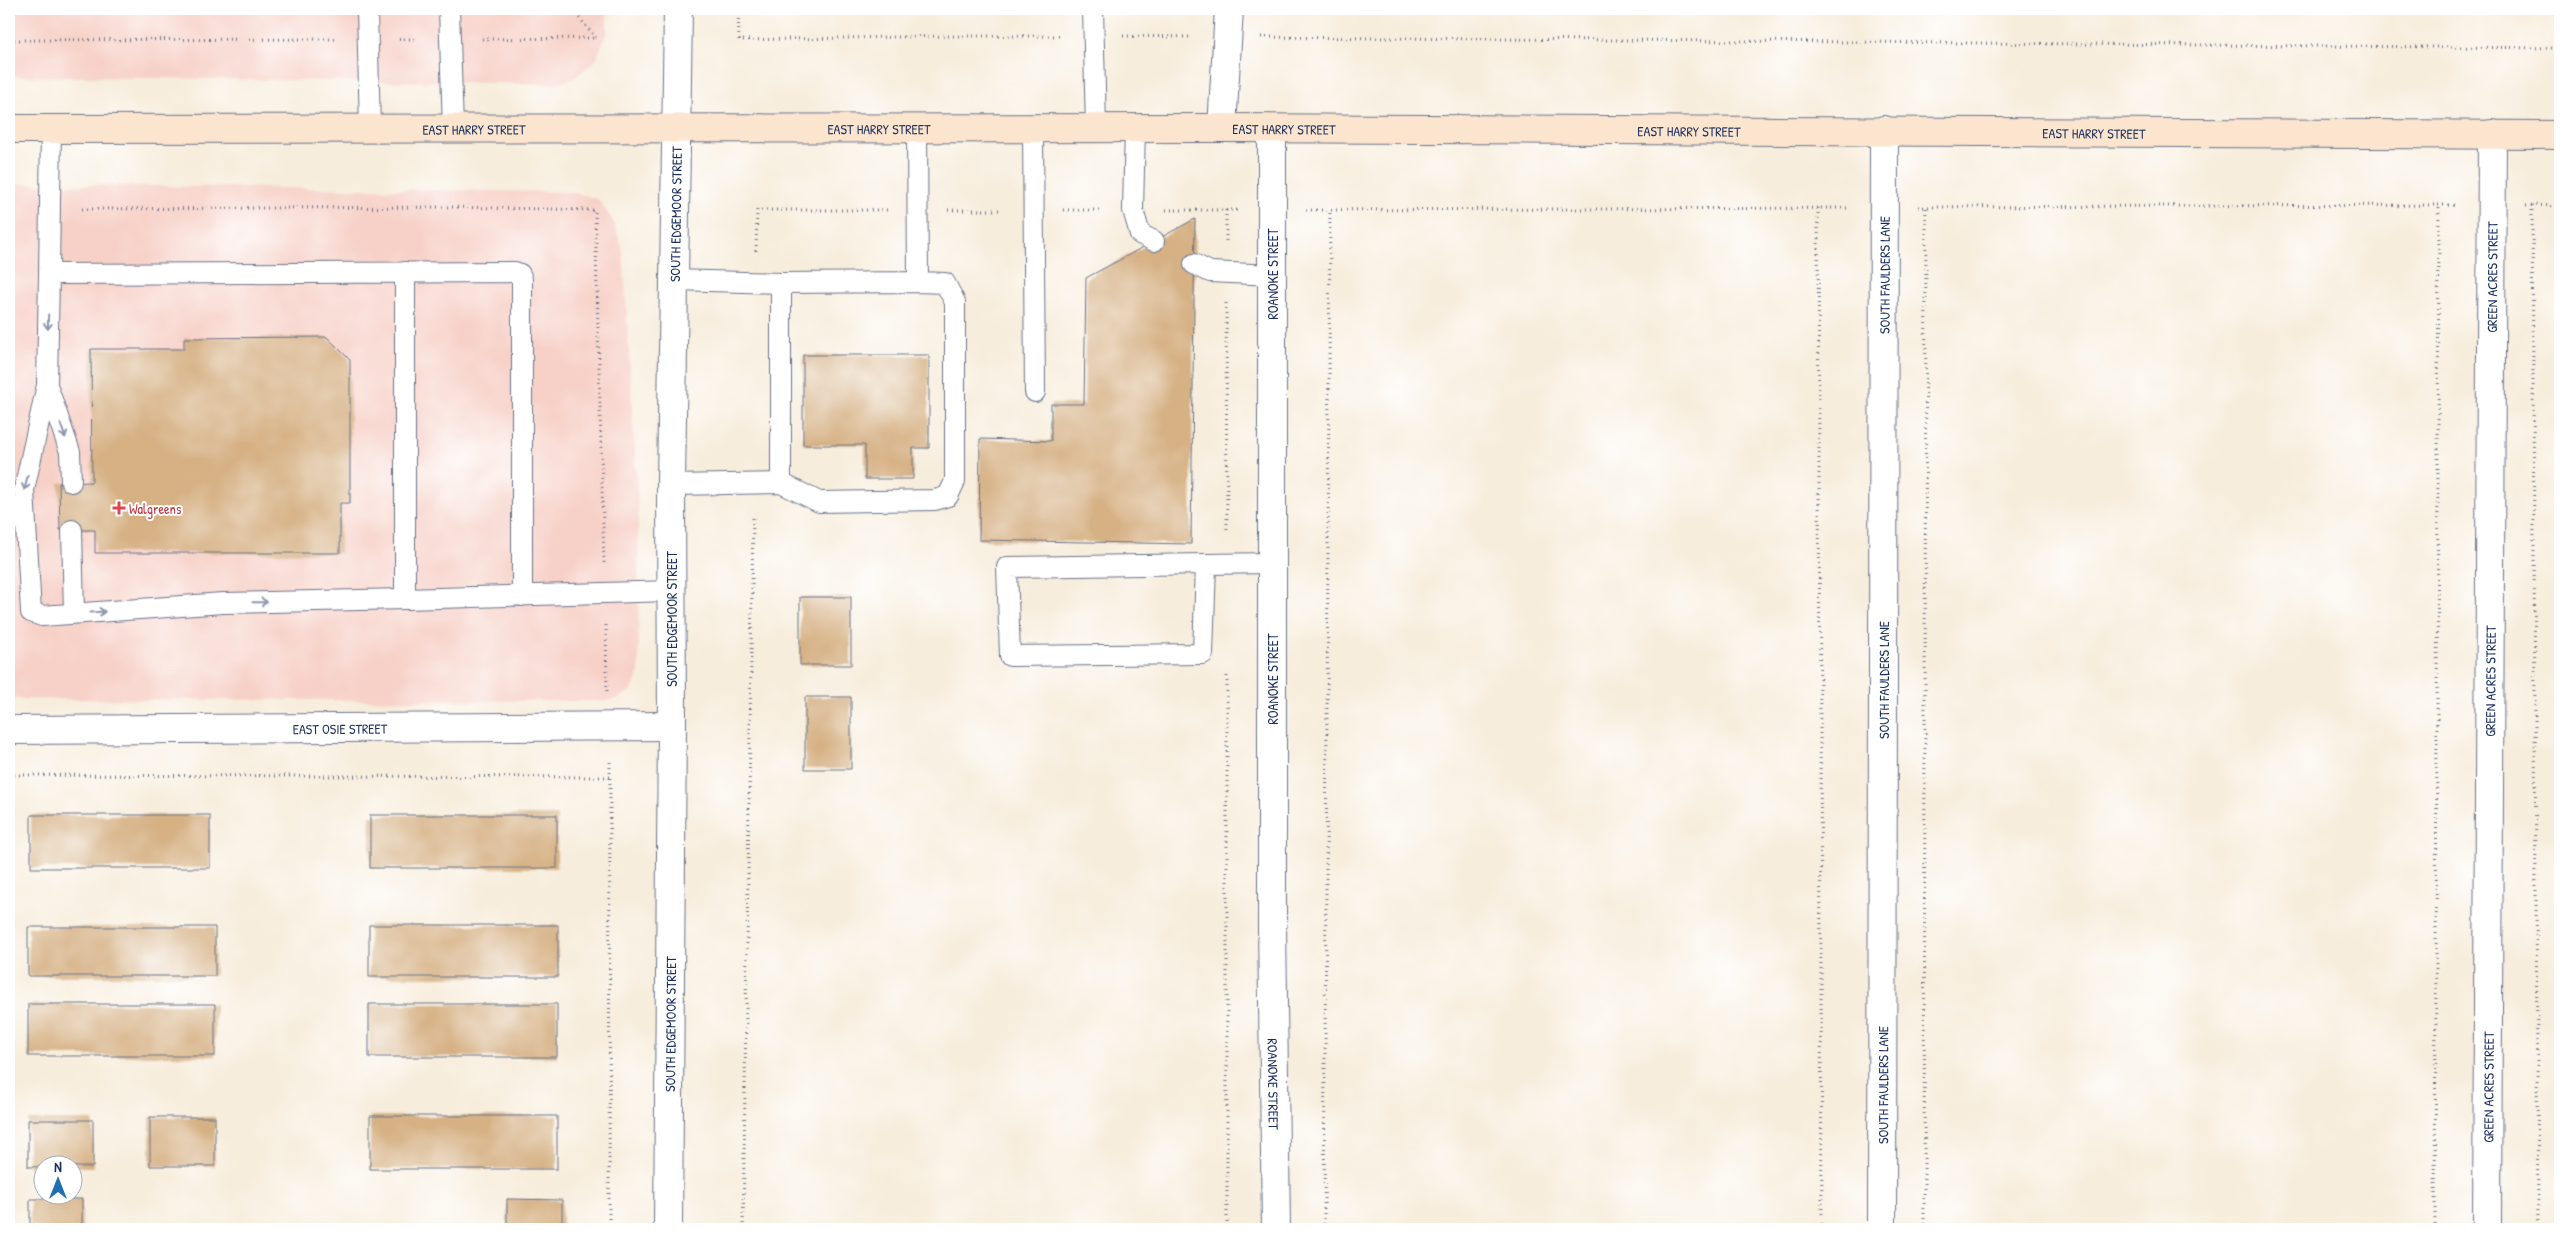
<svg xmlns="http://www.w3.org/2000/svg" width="2569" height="1238" font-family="'Patrick Hand',sans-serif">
	<rect width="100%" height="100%" fill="#fff"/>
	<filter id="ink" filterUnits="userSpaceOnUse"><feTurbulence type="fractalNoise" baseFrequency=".02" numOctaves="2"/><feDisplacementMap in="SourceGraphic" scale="10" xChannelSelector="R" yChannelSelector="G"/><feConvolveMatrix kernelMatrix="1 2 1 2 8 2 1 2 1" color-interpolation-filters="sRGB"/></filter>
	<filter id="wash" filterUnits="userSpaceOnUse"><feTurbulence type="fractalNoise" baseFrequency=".0096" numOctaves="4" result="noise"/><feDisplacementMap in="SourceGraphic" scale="20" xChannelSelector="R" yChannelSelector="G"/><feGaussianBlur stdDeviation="1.12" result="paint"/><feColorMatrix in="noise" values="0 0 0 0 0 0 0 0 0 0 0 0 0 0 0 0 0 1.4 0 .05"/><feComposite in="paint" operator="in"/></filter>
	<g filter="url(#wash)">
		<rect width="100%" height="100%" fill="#f7eddc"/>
		<path fill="#f7d1c8" d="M 9,9 L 607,9 L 607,32 L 596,60 L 573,79 L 551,84 L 9,76 Z
			M 16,184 L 573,192 L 598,199 L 613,221 L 623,250 L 638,507 L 639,673 L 632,690 L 617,699 L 605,701 L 9,699 L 9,185 Z"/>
		<g id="blocks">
			<path fill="#d6b184" d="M 1195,219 L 1191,544 L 979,540 L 980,439 L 1051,441 L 1051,404 L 1084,404 L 1086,278 Z
				M 327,337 L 350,360 L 350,503 L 340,503 L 340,553 L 95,553 L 95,530 L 60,530 L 59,483 L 92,482 L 91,349 L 184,349 L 184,338 Z
				M 803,355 L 929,355 L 929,448 L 913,448 L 913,479 L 865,479 L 865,445 L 803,445 Z
				M 800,597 L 851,597 L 851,665 L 800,665 Z
				M 805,697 L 851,697 L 851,769 L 805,769 Z
				M 31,815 L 210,815 L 210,868 L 31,868 Z
				M 370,815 L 557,815 L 557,868 L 370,868 Z
				M 369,925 L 558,925 L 558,977 L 369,977 Z
				M 28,927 L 215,927 L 215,976 L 28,976 Z
				M 28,1004 L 215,1004 L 215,1056 L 28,1056 Z
				M 369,1004 L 557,1004 L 557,1057 L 369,1057 Z
				M 370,1116 L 557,1116 L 557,1169 L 370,1169 Z
				M 150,1117 L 215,1117 L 215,1166 L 150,1166 Z
				M 28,1120 L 93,1120 L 93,1167 L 72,1167 L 72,1166 L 28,1167 Z
				M 30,1199 L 82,1199 L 82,1229 L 30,1229 Z
				M 507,1199 L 562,1200 L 562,1229 L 507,1229 Z"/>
		</g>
	</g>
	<g filter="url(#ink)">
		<use href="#blocks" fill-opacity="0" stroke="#68728a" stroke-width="1"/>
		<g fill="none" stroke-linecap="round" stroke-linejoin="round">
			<g stroke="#68728a" stroke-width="22">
				<path id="service" d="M 367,9 L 370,130
					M 449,9 L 453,128
					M 1093,9 L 1096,128
					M 1033,128 L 1035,392
					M 1135,128 L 1133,210 L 1140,234 L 1154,241
					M 51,129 L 49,274 L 515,272 L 520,274 L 522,279 L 522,596
					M 1194,264 L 1210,272 L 1272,275
					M 405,272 L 405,599 L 671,591
					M 49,274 L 47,385 L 24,490 L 31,612 L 42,616 L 223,603 L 405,599
					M 781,283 L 918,282
					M 47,385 L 70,452 L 71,482
					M 781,483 L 819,502 L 935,500 L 948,496 L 955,481 L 955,302 L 945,283 L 918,282 L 917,128
					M 671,485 L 781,483 L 781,283 L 674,280
					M 72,530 L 74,613
					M 1206,564 L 1203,654 L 1010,656 L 1007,567 L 1272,563"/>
			</g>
			<g stroke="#68728a" stroke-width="30">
				<g id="minor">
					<path d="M 1222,128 L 1229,9"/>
					<path id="s1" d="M 1272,129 L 1272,925 L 1276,1229"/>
					<path id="s2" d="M 9,730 L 672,726"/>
					<path id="s3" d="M 1882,1229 L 1884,130"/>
					<path id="s4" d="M 2487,1229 L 2492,134"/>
				</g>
			</g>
			<g stroke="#68728a" stroke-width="30">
				<g id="tertiary">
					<path id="s5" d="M 668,1229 L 672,726 L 671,485 L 678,9"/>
				</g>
			</g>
			<g stroke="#68728a" stroke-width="30">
				<g id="secondary">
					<path id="s6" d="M 9,129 L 1222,128 L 2560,135"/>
				</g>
			</g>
			<path stroke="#68728a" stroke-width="3" stroke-dasharray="1 4" stroke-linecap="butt" d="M 576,9 L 576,14 L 596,38
				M 738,9 L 739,40 L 948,36 L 1062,36
				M 1123,36 L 1192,37
				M 1261,37 L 2560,48
				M 399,39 L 418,39
				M 482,39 L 596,38
				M 9,40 L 338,39
				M 2526,205 L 2560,206
				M 2532,205 L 2538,1229
				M 1918,207 L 2457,205
				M 1818,208 L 1822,1229
				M 82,209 L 451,207 L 595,210 L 604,563
				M 9,210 L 18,210
				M 948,210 L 1002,210
				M 1063,210 L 1102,210
				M 1166,210 L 1237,210
				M 1226,210 L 1226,242
				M 1306,210 L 1850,208
				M 756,251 L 757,210 L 887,210
				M 1226,303 L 1227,532
				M 606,625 L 607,691
				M 1227,676 L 1227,1229
				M 9,775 L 610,777 L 610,762
				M 609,1229 L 610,777
				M 743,1229 L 753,515
				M 1324,1229 L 1330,210
				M 1924,1229 L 1926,207
				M 2435,1229 L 2439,205"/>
			<use href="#service" stroke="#fff" stroke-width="20"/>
			<use href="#minor" stroke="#fff" stroke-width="28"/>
			<use href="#tertiary" stroke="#fff" stroke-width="28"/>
			<use href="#secondary" stroke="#fbe5cf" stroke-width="28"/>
		</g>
		<defs><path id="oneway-shaft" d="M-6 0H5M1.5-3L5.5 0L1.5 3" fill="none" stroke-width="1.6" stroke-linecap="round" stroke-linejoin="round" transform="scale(1.25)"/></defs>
		<g stroke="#8d97ae">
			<use href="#oneway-shaft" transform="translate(48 322) rotate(91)"/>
			<use href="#oneway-shaft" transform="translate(63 431) rotate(71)"/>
			<use href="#oneway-shaft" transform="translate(26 483) rotate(102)"/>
			<use href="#oneway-shaft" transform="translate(260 602) rotate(-1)"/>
			<use href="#oneway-shaft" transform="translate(98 612) rotate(-4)"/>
		</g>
	</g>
	<path fill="#e0444e" stroke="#fff" stroke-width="2" d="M116.5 500.5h5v5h5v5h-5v5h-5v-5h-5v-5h5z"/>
	<g text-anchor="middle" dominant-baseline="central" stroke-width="4" stroke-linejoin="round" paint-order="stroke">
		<g font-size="14" fill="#1b2f5e" stroke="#fff">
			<text stroke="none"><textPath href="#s6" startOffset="465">EAST HARRY STREET</textPath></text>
			<text stroke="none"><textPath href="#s6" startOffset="870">EAST HARRY STREET</textPath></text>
			<text stroke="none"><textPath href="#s6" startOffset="1275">EAST HARRY STREET</textPath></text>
			<text stroke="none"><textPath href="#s6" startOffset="1680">EAST HARRY STREET</textPath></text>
			<text stroke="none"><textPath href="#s6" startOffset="2085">EAST HARRY STREET</textPath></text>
			<text stroke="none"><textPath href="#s5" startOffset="1015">SOUTH EDGEMOOR STREET</textPath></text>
			<text transform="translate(1272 274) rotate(-90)">ROANOKE STREET</text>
			<text stroke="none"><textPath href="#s3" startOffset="954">SOUTH FAULDERS LANE</textPath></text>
			<text stroke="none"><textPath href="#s4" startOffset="952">GREEN ACRES STREET</textPath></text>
			<text transform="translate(671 619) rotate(-90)">SOUTH EDGEMOOR STREET</text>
			<text transform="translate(1272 679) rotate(-90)">ROANOKE STREET</text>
			<text stroke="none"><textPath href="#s3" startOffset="549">SOUTH FAULDERS LANE</textPath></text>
			<text stroke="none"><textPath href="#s4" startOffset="548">GREEN ACRES STREET</textPath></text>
			<text stroke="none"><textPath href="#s2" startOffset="331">EAST OSIE STREET</textPath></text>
			<text stroke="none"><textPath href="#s5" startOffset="205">SOUTH EDGEMOOR STREET</textPath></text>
			<text stroke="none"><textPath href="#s1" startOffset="955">ROANOKE STREET</textPath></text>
			<text stroke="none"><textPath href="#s3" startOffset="144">SOUTH FAULDERS LANE</textPath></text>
			<text stroke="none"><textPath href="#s4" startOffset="142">GREEN ACRES STREET</textPath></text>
		</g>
		<g font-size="14" fill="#be3a42" stroke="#fff" text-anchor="start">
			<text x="129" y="508">Walgreens</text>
		</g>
	</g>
	<rect width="2569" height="1238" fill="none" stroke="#fff" stroke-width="30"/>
	<g transform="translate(58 1180)"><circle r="24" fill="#ffffff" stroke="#a4acbf"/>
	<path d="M0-4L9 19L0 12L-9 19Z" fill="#1f6fb2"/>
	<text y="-8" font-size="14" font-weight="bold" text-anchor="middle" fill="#1b2f5e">N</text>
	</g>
</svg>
